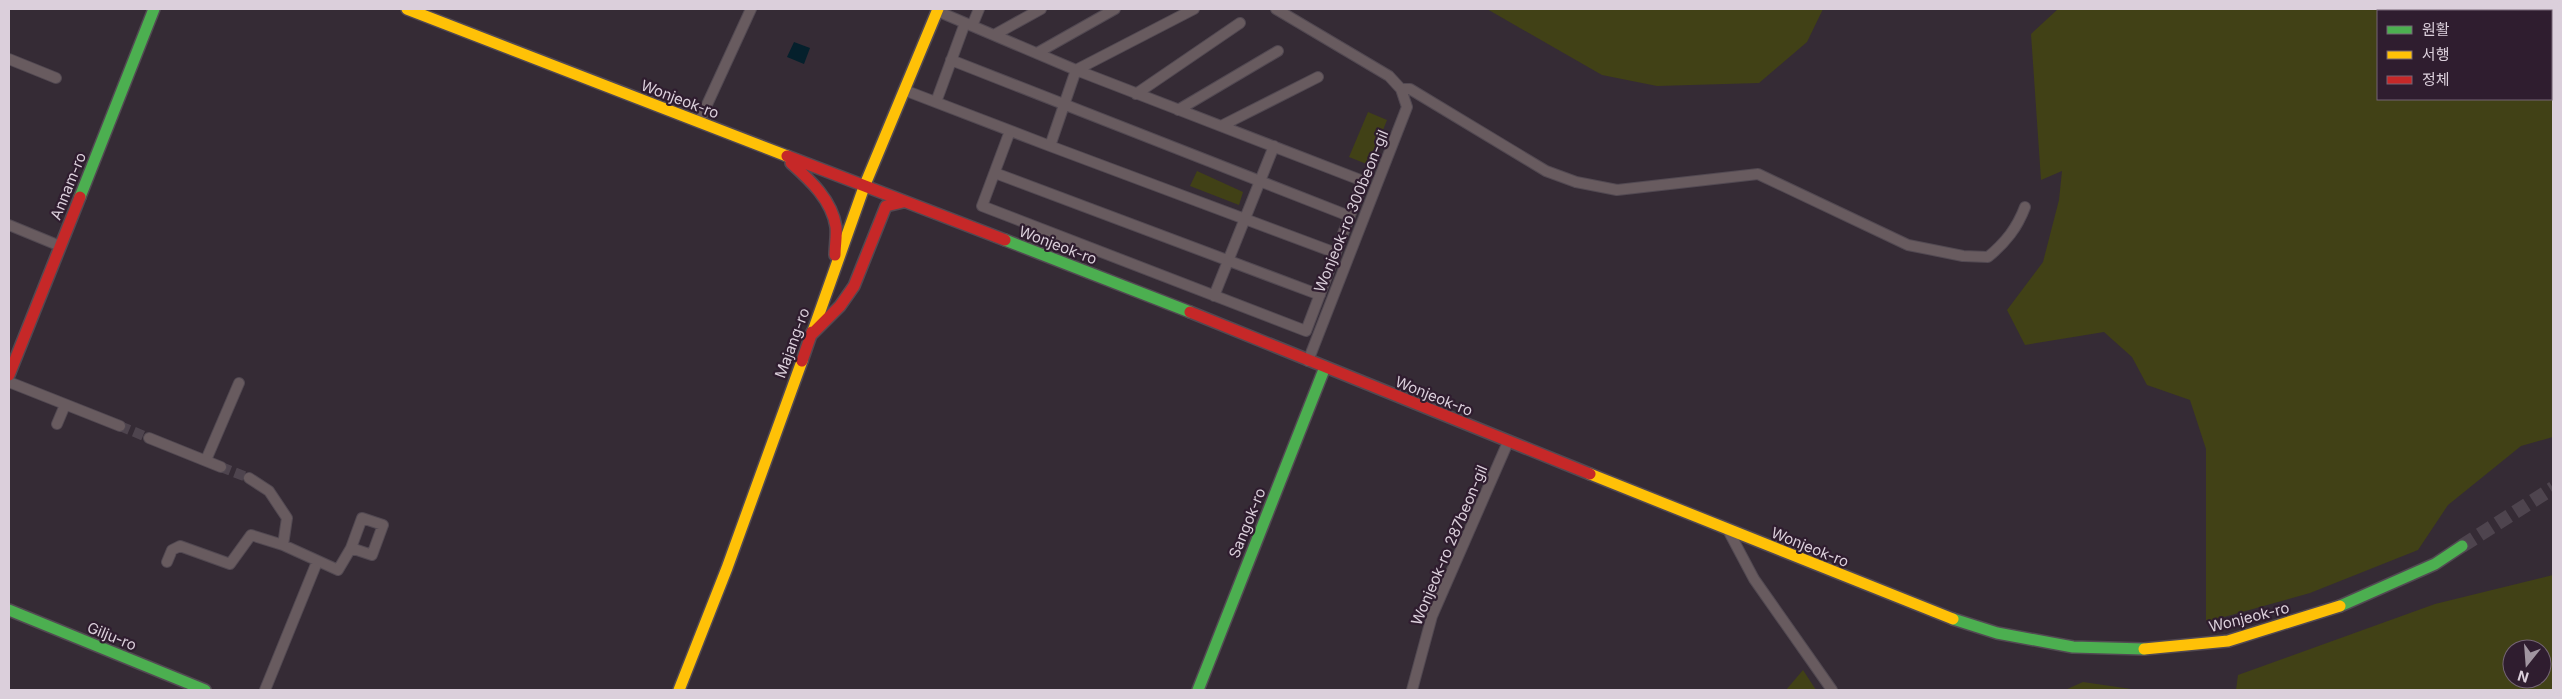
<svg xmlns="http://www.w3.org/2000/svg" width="2562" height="699" font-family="Inter,'Noto Sans KR',sans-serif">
	<rect width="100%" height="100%" fill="#352b35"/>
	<path fill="#414116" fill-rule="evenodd" d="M 1487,9 L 1823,9 L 1807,42 L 1759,83 L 1657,86 L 1602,75 Z
		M 2058,9 L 2553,9 L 2553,437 L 2521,446 L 2448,505 L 2418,550 L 2310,593 L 2206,622 L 2206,449 L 2190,400 L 2147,385 L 2132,357 L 2104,332 L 2025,345 L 2007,310 L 2043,262 L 2059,200 L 2062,171 L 2041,180 L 2031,34 ZM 2551,11 L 2551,99 L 2378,99 L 2378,11 Z
		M 1368,112 L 1387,120 L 1369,165 L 1349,157 Z
		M 1197,171 L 1243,192 L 1239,205 L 1190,186 Z
		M 2553,575 L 2553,690 L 2236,690 L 2238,675 L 2435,604 ZM 2512,649 L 2542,649 L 2542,679 L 2512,679 Z
		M 1803,670 L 1816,690 L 1786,690 Z
		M 2083,682 L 2138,690 L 2065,690 Z"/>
	<path fill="#05202c" d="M 794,42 L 810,48 L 804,64 L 787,57 Z"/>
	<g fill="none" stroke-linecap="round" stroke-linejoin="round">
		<path stroke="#4e444e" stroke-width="10" stroke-dasharray="10 5" stroke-linecap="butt" d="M 120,426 L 149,438
			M 221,467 L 249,478"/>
		<path stroke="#4e444e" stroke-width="14" stroke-dasharray="14 7" stroke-linecap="butt" d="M 2462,546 L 2553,488"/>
		<g stroke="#524952" stroke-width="12">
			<path id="street" d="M 1276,9 L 1389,76 L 1401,89 L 1407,107 L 1308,361
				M 972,26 L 979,9
				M 994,35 L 1041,9
				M 1037,53 L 1115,9
				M 9,59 L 56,78
				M 951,60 L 1349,216
				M 1076,70 L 1194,9
				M 1401,89 L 1410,89 L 1546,171 L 1576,182 L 1617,190 L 1758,174 L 1908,245 L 1963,256 L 1988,257 C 2006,242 2017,228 2025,207
				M 904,90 L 1050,146 L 1076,70 L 937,11
				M 1136,94 L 1240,23
				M 936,102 L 965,23
				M 1178,110 L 1278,51
				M 699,122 L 751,9
				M 1221,126 L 1318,77
				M 1010,131 L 982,206 L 1306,331 L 1363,181 L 1076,70
				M 1050,146 L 1336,253
				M 995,173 L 1320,295
				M 9,225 L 60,246
				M 1214,296 L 1274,146
				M 9,382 L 120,426
				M 57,424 L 65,405
				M 149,438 L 221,467
				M 206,460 L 239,383
				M 249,478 L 269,491 L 287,518 L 283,545
				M 1728,530 L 1754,579 L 1832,690
				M 167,562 L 172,550 L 180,546 L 230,564 L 251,535 L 283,545 L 338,570 L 351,548 L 362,518 L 383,525 L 372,555 L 351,548
				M 265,690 L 317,562
				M 1412,690 L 1432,616 L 1508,442"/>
		</g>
		<g stroke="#524952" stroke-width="14">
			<path id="fast" d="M 80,197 L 154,9
				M 1005,240 L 1190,312
				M 2340,606 L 2435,564 L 2462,546
				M 9,610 L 205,690
				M 1953,619 L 1997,633 L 2073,647 L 2144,649
				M 1198,690 L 1325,367"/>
		</g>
		<g stroke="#524952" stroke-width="14">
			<path id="slow" d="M 407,9 L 787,156
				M 813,331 L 864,187 L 938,9
				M 1590,474 L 1953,619
				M 2144,649 L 2228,641 L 2340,606
				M 679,690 L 727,568 L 802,361"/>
		</g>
		<g stroke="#524952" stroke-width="14">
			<path id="jam" d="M 787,156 L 1005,240
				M 791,163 C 810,180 832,200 836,227 C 837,236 835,246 835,255
				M 1190,312 L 1590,474
				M 802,361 L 812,332 L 812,334 L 840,306 L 854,286 L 886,206 L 903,202
				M 9,375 L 80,197"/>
		</g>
		<use href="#street" stroke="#685b5f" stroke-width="10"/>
		<use href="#fast" stroke="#4caf50" stroke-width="11"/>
		<use href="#slow" stroke="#ffc107" stroke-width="11"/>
		<use href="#jam" stroke="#c62828" stroke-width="11"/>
	</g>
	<g text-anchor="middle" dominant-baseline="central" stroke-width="4.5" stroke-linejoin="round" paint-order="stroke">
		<g font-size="15" fill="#dbcfdb" stroke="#2f1d2f">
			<text transform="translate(680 99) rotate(21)">Wonjeok-ro</text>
			<text transform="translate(68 186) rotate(-68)">Annam-ro</text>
			<text transform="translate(1351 211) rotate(-68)">Wonjeok-ro 300beon-gil</text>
			<text transform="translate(1058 245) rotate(21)">Wonjeok-ro</text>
			<text transform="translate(792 343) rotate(-70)">Majang-ro</text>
			<text transform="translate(1434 396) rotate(22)">Wonjeok-ro</text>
			<text transform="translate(1247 523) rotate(-68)">Sangok-ro</text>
			<text transform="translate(1449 545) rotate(-67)">Wonjeok-ro 287beon-gil</text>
			<text transform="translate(1810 547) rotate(22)">Wonjeok-ro</text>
			<text transform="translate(2249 617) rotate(-14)">Wonjeok-ro</text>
			<text transform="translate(112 636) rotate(22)">Gilju-ro</text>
		</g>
	</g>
	<rect width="2562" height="699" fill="none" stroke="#dbcfdb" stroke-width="20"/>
	<rect x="2377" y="10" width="175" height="90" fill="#2f1d2f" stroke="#746474"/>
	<rect x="2387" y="26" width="25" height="8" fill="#4caf50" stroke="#746474"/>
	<text x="2422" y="35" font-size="15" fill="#dbcfdb">원활</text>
	<rect x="2387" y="51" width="25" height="8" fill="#ffc107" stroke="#746474"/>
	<text x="2422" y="60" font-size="15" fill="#dbcfdb">서행</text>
	<rect x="2387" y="76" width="25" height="8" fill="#c62828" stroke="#746474"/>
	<text x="2422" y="85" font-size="15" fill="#dbcfdb">정체</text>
	<g transform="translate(2527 664) rotate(197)"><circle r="24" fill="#2f1d2f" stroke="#746474"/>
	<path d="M0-4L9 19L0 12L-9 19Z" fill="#a196a1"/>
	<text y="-8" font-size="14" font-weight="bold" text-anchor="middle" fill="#dbcfdb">N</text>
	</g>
</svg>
